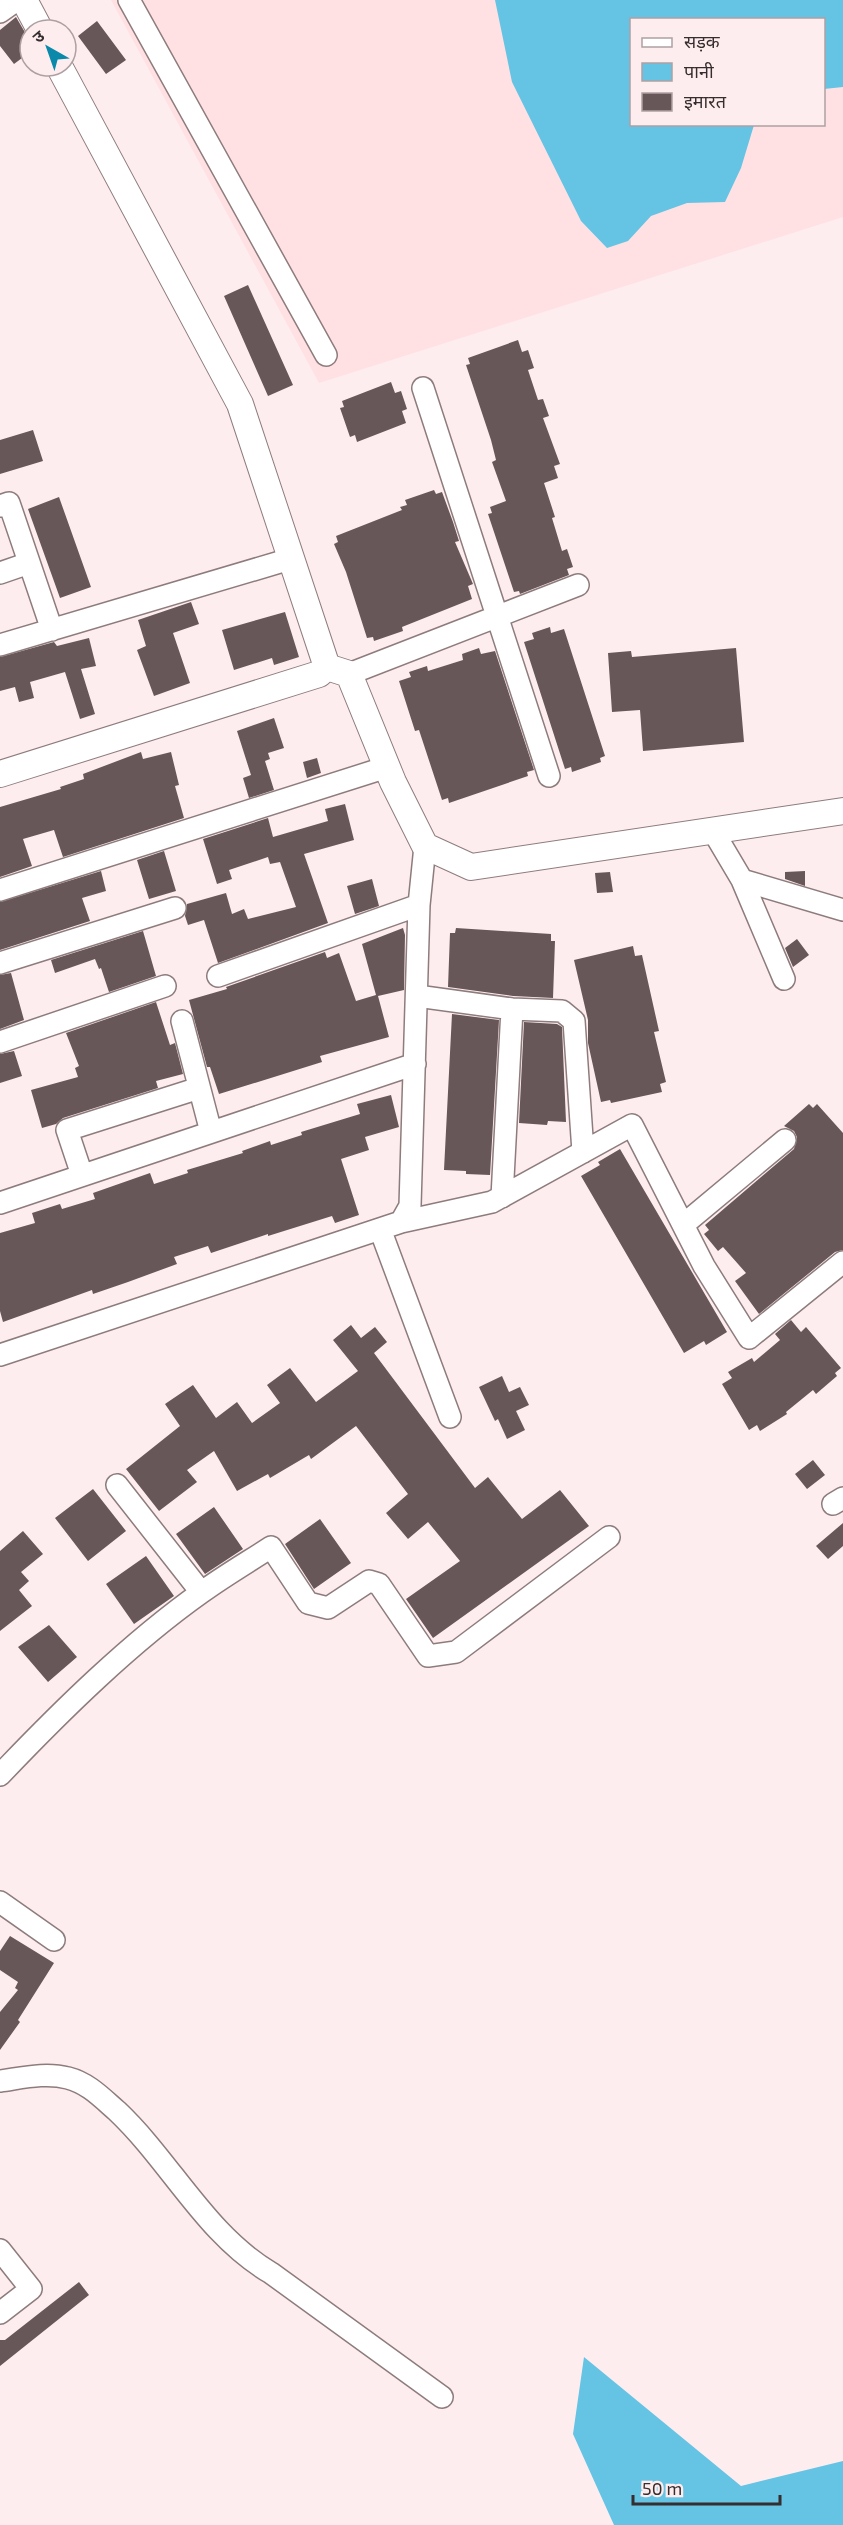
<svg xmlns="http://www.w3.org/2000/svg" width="843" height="2525" font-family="'Exo 2','Noto Sans Devanagari',sans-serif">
	<rect width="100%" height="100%" fill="#feedef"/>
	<path fill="#ffe1e4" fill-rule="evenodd" d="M 111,0 L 843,0 L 843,217 L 319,383 ZM 632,20 L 824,20 L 824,124 L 632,124 Z"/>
	<path fill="#65c3e4" d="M 495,0 L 843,0 L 843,87 L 824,89 L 824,20 L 632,20 L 632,124 L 754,125 L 741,168 L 725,202 L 687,203 L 651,216 L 628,241 L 607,248 L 581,221 L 512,82 Z
		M 584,2357 L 741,2486 L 843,2461 L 843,2525 L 614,2525 L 573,2434 Z"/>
	<path fill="#685758" d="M 16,17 L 30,41 L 30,52 L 14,64 L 0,46 L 0,30 Z
		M 97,21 L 126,60 L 106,74 L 78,36 Z
		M 248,285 L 293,385 L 268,396 L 224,296 Z
		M 518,340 L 522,352 L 528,350 L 534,368 L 528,370 L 538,400 L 543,399 L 549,416 L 543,418 L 560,464 L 554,466 L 558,478 L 544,483 L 555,517 L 552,518 L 562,551 L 567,549 L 573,567 L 567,569 L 569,575 L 520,594 L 519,591 L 514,592 L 488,514 L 492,513 L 490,507 L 506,501 L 492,462 L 496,460 L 491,440 L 466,365 L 470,364 L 468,358 Z
		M 391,382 L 395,393 L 401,391 L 407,409 L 402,411 L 406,423 L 357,442 L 355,435 L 350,437 L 340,408 L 344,407 L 342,401 Z
		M 33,430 L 43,461 L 0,474 L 0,440 Z
		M 434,490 L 436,494 L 442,492 L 453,522 L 459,541 L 455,542 L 473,584 L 468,586 L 472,599 L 402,627 L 403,631 L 374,641 L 373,637 L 367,638 L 346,572 L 334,544 L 338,542 L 336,536 L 402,510 L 400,507 L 407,505 L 405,500 Z
		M 59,497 L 91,587 L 60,598 L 28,509 Z
		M 191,602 L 199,624 L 173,633 L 190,683 L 154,696 L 137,650 L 146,646 L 138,620 Z
		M 285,612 L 299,657 L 274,665 L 272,658 L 234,670 L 222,630 Z
		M 550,627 L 551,633 L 564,629 L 605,756 L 600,758 L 601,762 L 572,772 L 571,767 L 565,769 L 524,642 L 534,639 L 532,633 Z
		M 89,638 L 96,666 L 81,669 L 95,714 L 80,719 L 65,672 L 30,682 L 34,698 L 19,702 L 15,687 L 0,691 L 0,657 L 54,642 L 57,646 Z
		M 479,648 L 481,654 L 495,651 L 534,770 L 527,772 L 528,776 L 449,803 L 448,798 L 442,800 L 419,730 L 415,731 L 399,681 L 411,677 L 409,672 L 427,666 L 428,671 L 463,660 L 462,654 Z
		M 736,648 L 744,742 L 643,751 L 640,710 L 612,712 L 608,653 L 631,651 L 632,657 Z
		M 274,718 L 284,748 L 268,753 L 270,759 L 265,761 L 274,790 L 249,798 L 243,778 L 251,775 L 237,731 Z
		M 141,752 L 143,759 L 171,752 L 179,785 L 175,786 L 184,818 L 63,857 L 54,830 L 23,839 L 32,866 L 0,877 L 0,807 L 61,789 L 60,787 L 84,779 L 83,774 Z
		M 317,758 L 321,773 L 307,778 L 303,762 Z
		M 345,804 L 354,840 L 304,854 L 328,923 L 218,963 L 204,920 L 188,925 L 185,916 L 187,904 L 226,893 L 232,914 L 244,909 L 248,919 L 296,907 L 280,862 L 270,864 L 268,857 L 229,870 L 232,879 L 217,884 L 203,839 L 268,818 L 273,837 L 328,821 L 325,809 Z
		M 164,851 L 176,891 L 149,899 L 137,860 Z
		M 101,871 L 106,891 L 82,898 L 90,921 L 0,950 L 0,902 Z
		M 805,871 L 805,886 L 785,879 L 785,872 Z
		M 610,872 L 613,892 L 597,893 L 595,873 Z
		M 372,879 L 379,906 L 355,914 L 347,886 Z
		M 403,928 L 405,935 L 404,990 L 378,996 L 389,1037 L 320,1056 L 322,1062 L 219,1094 L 210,1067 L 207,1067 L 189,1000 L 227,989 L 226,987 L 325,952 L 327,958 L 339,953 L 356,1001 L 376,995 L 362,944 Z
		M 456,928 L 551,934 L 551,941 L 555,941 L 553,998 L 513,996 L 448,987 L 450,933 L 455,933 Z
		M 143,931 L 156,976 L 109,992 L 101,968 L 99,969 L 95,959 L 55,973 L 51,960 Z
		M 797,939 L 809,955 L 793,967 L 785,948 Z
		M 633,946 L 635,956 L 642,955 L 659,1031 L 654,1032 L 666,1082 L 660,1084 L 662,1092 L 611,1103 L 610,1100 L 601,1102 L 588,1043 L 588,1020 L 574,960 Z
		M 11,973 L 24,1020 L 0,1029 L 0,975 Z
		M 156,1002 L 170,1045 L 175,1043 L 183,1074 L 156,1081 L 158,1088 L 63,1118 L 56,1124 L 42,1128 L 31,1090 L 78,1077 L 75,1068 L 79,1066 L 66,1033 Z
		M 452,1014 L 499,1020 L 490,1175 L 466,1174 L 466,1171 L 444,1170 Z
		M 524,1022 L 557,1024 L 562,1027 L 566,1122 L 548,1121 L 547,1125 L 519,1123 Z
		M 14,1051 L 22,1076 L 0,1083 L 0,1054 Z
		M 391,1095 L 399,1127 L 365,1137 L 369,1150 L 341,1159 L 359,1215 L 335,1223 L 332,1216 L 268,1236 L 268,1234 L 211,1253 L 208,1246 L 174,1257 L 177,1264 L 128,1282 L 93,1294 L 92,1290 L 3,1322 L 0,1311 L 0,1233 L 35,1223 L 32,1213 L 60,1204 L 62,1209 L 95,1199 L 93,1193 L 150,1173 L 154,1184 L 188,1173 L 187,1170 L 243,1153 L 242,1151 L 270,1141 L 271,1145 L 302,1135 L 301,1132 L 360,1114 L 357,1104 Z
		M 809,1104 L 813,1108 L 817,1104 L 843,1133 L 843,1250 L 835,1252 L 759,1314 L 735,1281 L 746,1273 L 723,1247 L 718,1251 L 704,1234 L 709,1230 L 705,1225 L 794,1149 L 797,1137 L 794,1131 L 784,1126 Z
		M 620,1149 L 727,1332 L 706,1345 L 704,1341 L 684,1353 L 581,1176 L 600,1165 L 598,1162 Z
		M 791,1320 L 801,1332 L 806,1327 L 841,1368 L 835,1373 L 837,1376 L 816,1394 L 813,1390 L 786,1412 L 787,1414 L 760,1431 L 757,1425 L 749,1430 L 722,1384 L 732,1378 L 728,1372 L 752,1358 L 754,1362 L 780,1340 L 775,1334 Z
		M 351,1325 L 361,1338 L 375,1327 L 387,1342 L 374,1353 L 475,1488 L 488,1477 L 522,1519 L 560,1490 L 589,1526 L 433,1638 L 406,1599 L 460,1561 L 428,1522 L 408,1539 L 386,1513 L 408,1494 L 356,1426 L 311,1459 L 309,1455 L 270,1478 L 268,1474 L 237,1491 L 214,1451 L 187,1470 L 197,1482 L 159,1511 L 126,1469 L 180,1426 L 165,1404 L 193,1385 L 216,1418 L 237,1402 L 252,1423 L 280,1403 L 267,1385 L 290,1368 L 316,1402 L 358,1371 L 333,1340 Z
		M 502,1376 L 509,1392 L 520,1387 L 529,1405 L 516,1411 L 525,1430 L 507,1439 L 498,1419 L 495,1421 L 479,1387 Z
		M 813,1460 L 825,1475 L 807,1489 L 795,1474 Z
		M 93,1489 L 126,1531 L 88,1561 L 55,1518 Z
		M 214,1507 L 243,1549 L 205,1574 L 176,1534 Z
		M 320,1519 L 351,1563 L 314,1589 L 285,1544 Z
		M 843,1523 L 843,1546 L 828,1559 L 816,1546 Z
		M 23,1531 L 43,1554 L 21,1572 L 29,1581 L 19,1590 L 32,1606 L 0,1631 L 0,1551 Z
		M 146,1556 L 174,1596 L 134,1624 L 106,1584 Z
		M 49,1625 L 77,1657 L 48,1682 L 18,1647 Z
		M 10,1936 L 54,1963 L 18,2020 L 20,2022 L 0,2050 L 0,2012 L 18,1990 L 15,1988 L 18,1982 L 0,1970 L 0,1951 Z
		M 79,2282 L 89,2295 L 0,2366 L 0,2340 L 5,2340 Z"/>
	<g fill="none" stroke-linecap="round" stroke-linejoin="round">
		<g stroke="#8e7c7d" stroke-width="24">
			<path id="minor" d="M 129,0 L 326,355
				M 0,12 L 17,0
				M 423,388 L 549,776
				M 0,506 L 9,503 L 52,630
				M 0,573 L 29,563
				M 0,645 L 290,559
				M 349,674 L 578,585
				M 713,831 L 742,880 L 784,979
				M 742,880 L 843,910
				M 0,890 L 387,767
				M 0,963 L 175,908
				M 218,976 L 419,905
				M 417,996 L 512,1009 L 562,1011 L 574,1021 L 583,1152
				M 182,1021 L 211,1132
				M 0,1042 L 165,986
				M 82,1175 L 67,1130 L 199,1088
				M 502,1197 L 512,1009
				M 0,1203 L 415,1064
				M 401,1222 L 492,1202 L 632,1125 L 704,1266 L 749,1338 L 843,1262
				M 683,1225 L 785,1140
				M 380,1229 L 450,1417
				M 0,1355 L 401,1222 L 410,1206 L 419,905 L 425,846
				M 117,1485 L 201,1592
				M 833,1504 L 843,1498
				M 0,1775 C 61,1711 130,1643 202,1592 C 224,1576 248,1562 271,1547 L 308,1603 L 328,1608 L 369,1581 L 379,1584 L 428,1656 L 456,1652 L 609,1537
				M 0,1902 L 54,1940
				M 0,2081 C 22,2078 46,2072 68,2078 C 88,2083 102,2098 117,2111 C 171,2162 206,2235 271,2273 L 442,2397
				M 0,2250 L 31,2289 L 0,2313"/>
		</g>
		<g stroke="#8e7c7d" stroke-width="28">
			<path id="tertiary" d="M 24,0 L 40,30
				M 59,66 L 240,404 L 327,667
				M 0,774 L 319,674 L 327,667 L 349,674 L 393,782 L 425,846 L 471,867 L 843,811"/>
		</g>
		<use href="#minor" stroke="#fff" stroke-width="21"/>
		<use href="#tertiary" stroke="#fff" stroke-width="26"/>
	</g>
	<rect x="630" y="18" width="195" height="108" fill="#feedef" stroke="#aea0a2" stroke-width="1.5"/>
	<rect x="642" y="38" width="30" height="9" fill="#ffffff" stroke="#aea0a2" stroke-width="1.5"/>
	<text x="684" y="48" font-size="18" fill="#352d2e">सड़क</text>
	<rect x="642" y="63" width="30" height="18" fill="#65c3e4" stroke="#aea0a2" stroke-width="1.5"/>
	<text x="684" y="78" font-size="18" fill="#352d2e">पानी</text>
	<rect x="642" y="93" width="30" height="18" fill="#685758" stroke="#aea0a2" stroke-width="1.5"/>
	<text x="684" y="108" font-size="18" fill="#352d2e">इमारत</text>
	<g transform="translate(48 48) rotate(320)"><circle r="28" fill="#feedef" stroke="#aea0a2" stroke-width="1.5"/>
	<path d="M0-4.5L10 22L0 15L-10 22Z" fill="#0a89ab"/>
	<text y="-9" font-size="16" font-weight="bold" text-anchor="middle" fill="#352d2e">उ</text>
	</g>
	<path d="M633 2495v9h147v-9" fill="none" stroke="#352d2e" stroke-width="3"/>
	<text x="642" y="2495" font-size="18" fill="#352d2e" stroke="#feedef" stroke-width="4.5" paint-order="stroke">50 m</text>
</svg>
